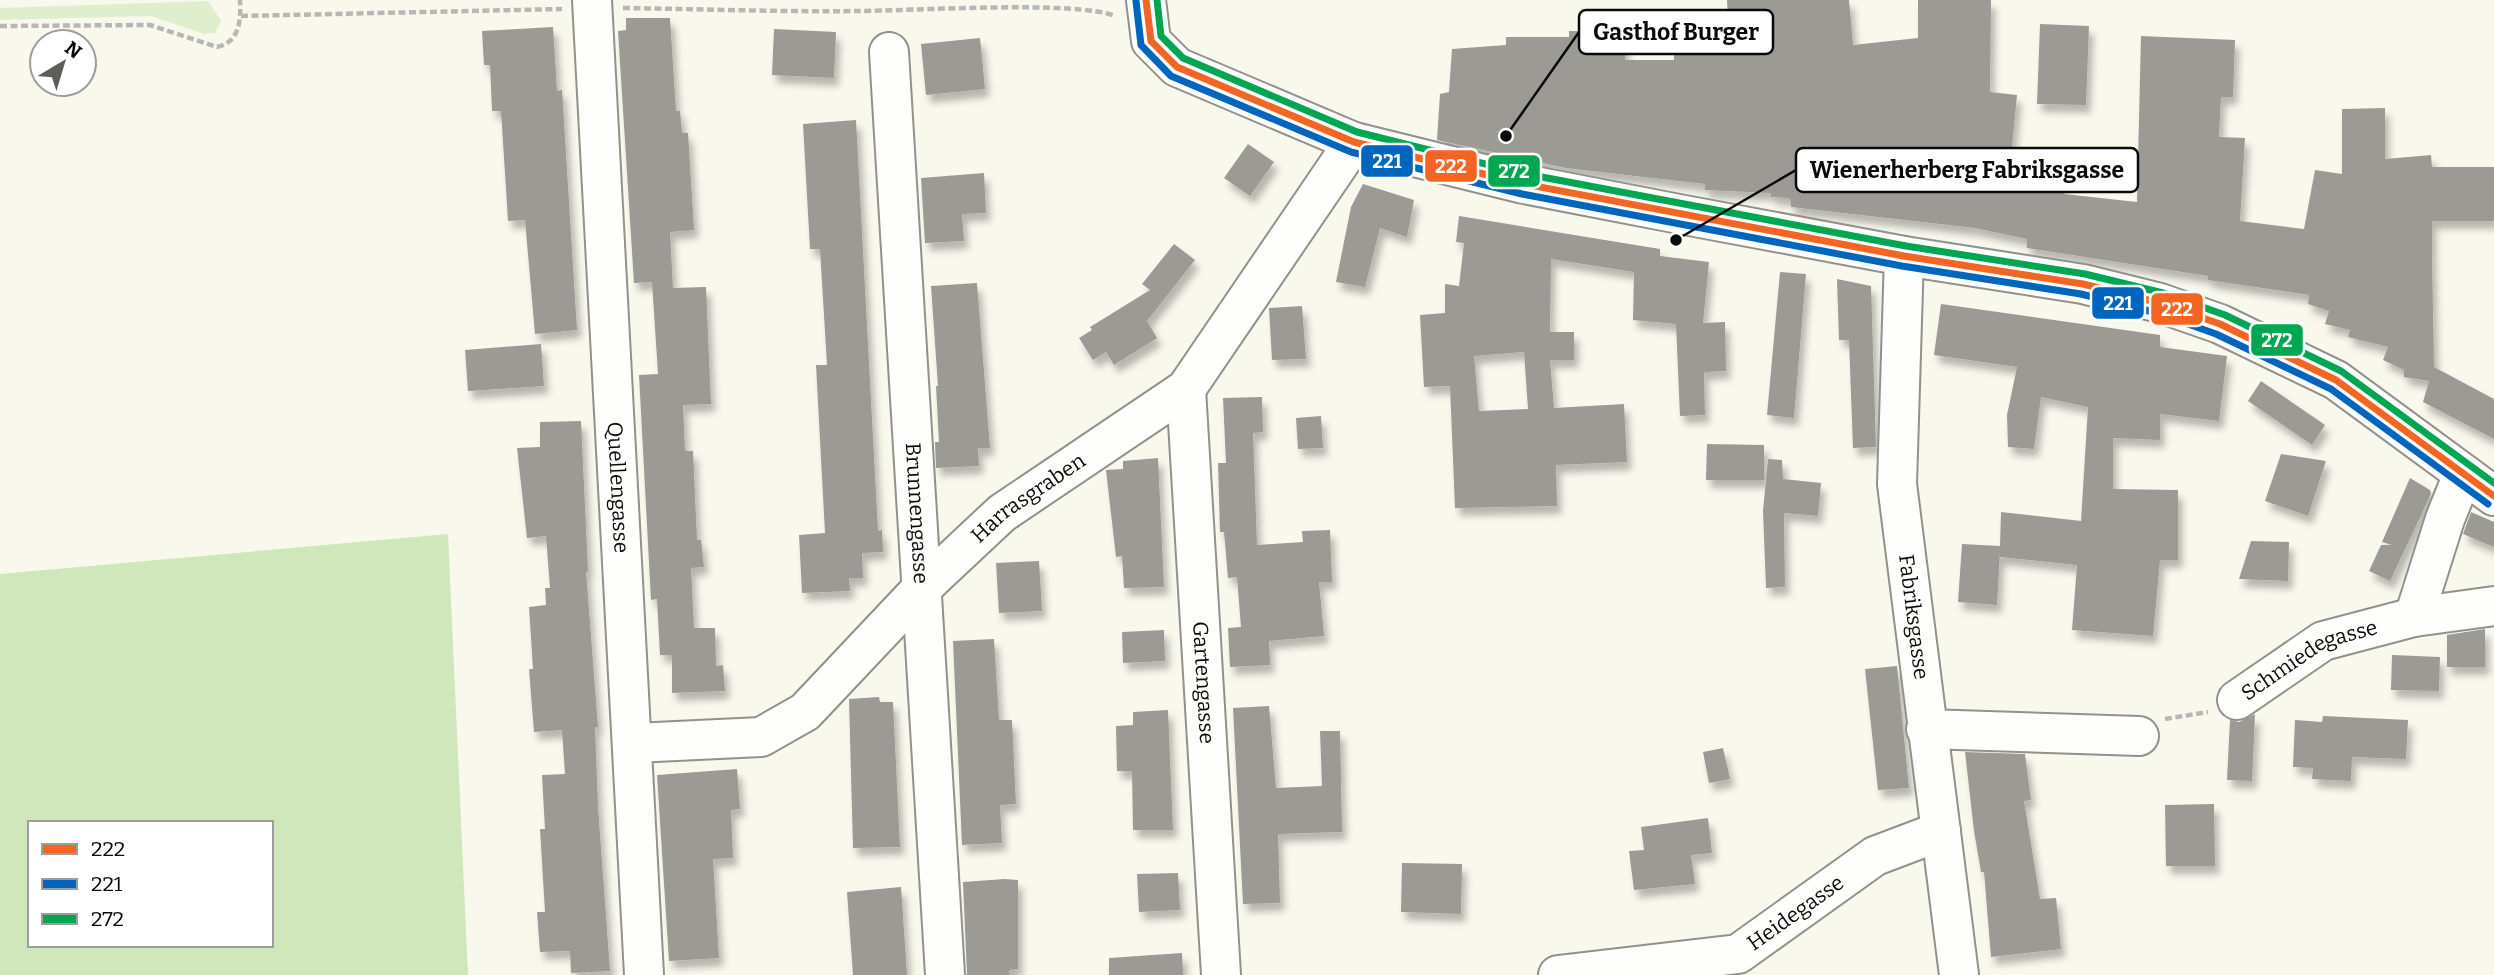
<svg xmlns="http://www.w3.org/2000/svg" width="2494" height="975" font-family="Bitter,serif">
	<defs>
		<filter id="shadow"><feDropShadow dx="4.5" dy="8" stdDeviation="3.5" flood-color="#0004"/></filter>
	</defs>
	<rect width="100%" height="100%" fill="#f9f8ed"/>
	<path fill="#dfefcd" d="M 208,1 L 221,21 L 215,33 L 204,34 L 151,16 L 0,20 L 0,8 Z"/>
	<path fill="#cfe7ba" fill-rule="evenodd" d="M 448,534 L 468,975 L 0,975 L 0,574 ZM 30,823 L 271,823 L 271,945 L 30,945 Z"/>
	<path fill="#9c9a94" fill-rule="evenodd" filter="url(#shadow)" d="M 1727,0 L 1849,0 L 1853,45 L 1918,38 L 1918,0 L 1991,0 L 1990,92 L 2017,95 L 2009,178 L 2065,185 L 2064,194 L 2137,202 L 2141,36 L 2235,40 L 2233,97 L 2221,97 L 2219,137 L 2245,138 L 2240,221 L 2304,229 L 2315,170 L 2342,174 L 2342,109 L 2385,108 L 2385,159 L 2431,155 L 2432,167 L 2494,167 L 2494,221 L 2432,221 L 2432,256 L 2434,367 L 2494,399 L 2494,439 L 2423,402 L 2429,381 L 2404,377 L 2404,370 L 2383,360 L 2388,347 L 2348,337 L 2350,330 L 2325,324 L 2329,311 L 2308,304 L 2309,295 L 2208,280 L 2208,276 L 2027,248 L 2027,239 L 1975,228 L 1791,207 L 1790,198 L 1771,197 L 1771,193 L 1705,190 L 1705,184 L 1566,168 L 1437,140 L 1440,94 L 1449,92 L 1452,49 L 1506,45 L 1506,37 L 1569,37 L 1569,31 L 1624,32 L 1625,60 L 1674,60 L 1674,19 L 1728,18 Z
		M 626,18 L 670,18 L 676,111 L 680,111 L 682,133 L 688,133 L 694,230 L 670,232 L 673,288 L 706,287 L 711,404 L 683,405 L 685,451 L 693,451 L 697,540 L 701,540 L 704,567 L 691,568 L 694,628 L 715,628 L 716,666 L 723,665 L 725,691 L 672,693 L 672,655 L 660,655 L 657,599 L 651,600 L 639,375 L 658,374 L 652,282 L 634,283 L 618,31 L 626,30 Z
		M 2040,24 L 2089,26 L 2086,105 L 2037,104 Z
		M 553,27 L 557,91 L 562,90 L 577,330 L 535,334 L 525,220 L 508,221 L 501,111 L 492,111 L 490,65 L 484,65 L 482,31 Z
		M 774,29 L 836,32 L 834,78 L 772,75 Z
		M 980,38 L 985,89 L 926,95 L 921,44 Z
		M 856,120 L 878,531 L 882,530 L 883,552 L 862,553 L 863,578 L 849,578 L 850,591 L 802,593 L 799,535 L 825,533 L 816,365 L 827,365 L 820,249 L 810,249 L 803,124 Z
		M 1248,144 L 1274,162 L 1250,196 L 1224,178 Z
		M 984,173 L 986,213 L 962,214 L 964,241 L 925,243 L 921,178 Z
		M 1363,184 L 1414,200 L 1407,237 L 1380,228 L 1365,287 L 1336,282 L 1351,207 Z
		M 1459,216 L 1660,249 L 1660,256 L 1709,262 L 1703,323 L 1725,322 L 1726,371 L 1704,372 L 1705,415 L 1680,416 L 1676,324 L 1633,320 L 1634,272 L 1551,259 L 1550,332 L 1574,332 L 1574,360 L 1550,360 L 1554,408 L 1624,404 L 1627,462 L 1556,465 L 1557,506 L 1455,508 L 1450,386 L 1424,387 L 1420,315 L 1445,313 L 1445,284 L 1459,286 L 1464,243 L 1456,242 ZM 1524,352 L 1528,409 L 1479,411 L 1474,356 Z
		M 1174,244 L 1195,260 L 1147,321 L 1157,338 L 1114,365 L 1106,352 L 1093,360 L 1079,338 L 1092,330 L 1090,327 L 1150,290 L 1142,284 Z
		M 1780,272 L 1806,274 L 1794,418 L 1767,415 Z
		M 1837,279 L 1871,286 L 1876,447 L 1853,448 L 1849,340 L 1839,340 Z
		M 977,283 L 990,448 L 978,448 L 979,466 L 936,468 L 935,442 L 939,442 L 936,386 L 938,386 L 931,286 Z
		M 1941,304 L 2160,335 L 2160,347 L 2227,356 L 2219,421 L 2160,414 L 2160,440 L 2113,438 L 2113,489 L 2178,490 L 2178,560 L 2160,560 L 2153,636 L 2072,630 L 2077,565 L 2000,557 L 2000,552 L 1997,605 L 1958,602 L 1962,544 L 2000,546 L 2001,512 L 2081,521 L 2088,407 L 2041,397 L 2034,449 L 2008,447 L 2007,415 L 2017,367 L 1934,355 Z
		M 1302,306 L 1306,359 L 1272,360 L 1269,308 Z
		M 541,344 L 544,386 L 468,391 L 465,350 Z
		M 2261,381 L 2325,425 L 2312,445 L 2248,401 Z
		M 1262,397 L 1263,432 L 1253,433 L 1257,545 L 1303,542 L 1302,531 L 1330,530 L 1332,582 L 1319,582 L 1324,636 L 1269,641 L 1270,665 L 1230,667 L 1228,628 L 1241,627 L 1237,577 L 1228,578 L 1224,532 L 1220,532 L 1218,463 L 1226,463 L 1223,398 Z
		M 1321,416 L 1323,448 L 1298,449 L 1296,418 Z
		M 581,421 L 588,571 L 586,572 L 598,727 L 595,727 L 598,807 L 610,971 L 571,973 L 570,951 L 540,952 L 537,912 L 545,912 L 540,829 L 545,829 L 542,775 L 565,774 L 562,730 L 534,732 L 529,669 L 533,669 L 529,607 L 546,605 L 545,588 L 550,588 L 546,536 L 527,538 L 517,448 L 540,447 L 540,422 Z
		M 1707,444 L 1764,445 L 1764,480 L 1706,480 Z
		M 2281,454 L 2326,461 L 2308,516 L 2265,501 Z
		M 1158,458 L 1164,587 L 1124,588 L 1122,556 L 1116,557 L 1106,470 L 1123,469 L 1123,461 Z
		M 1768,459 L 1782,460 L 1783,479 L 1821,483 L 1818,516 L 1784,513 L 1785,587 L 1766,588 L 1763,511 Z
		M 2410,478 L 2430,490 L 2431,494 L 2390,581 L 2369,571 L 2381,545 L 2392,545 L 2382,542 Z
		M 2471,512 L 2494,522 L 2494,547 L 2463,534 Z
		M 2251,541 L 2289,542 L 2288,581 L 2239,579 Z
		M 1039,561 L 1042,611 L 999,613 L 996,563 Z
		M 2485,629 L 2485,667 L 2447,667 L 2447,635 Z
		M 1164,630 L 1165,661 L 1123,663 L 1122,632 Z
		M 994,639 L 999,720 L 1012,720 L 1016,804 L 1000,805 L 1002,843 L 962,845 L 953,641 Z
		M 2392,655 L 2440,657 L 2439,691 L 2391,690 Z
		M 1897,666 L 1909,788 L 1878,790 L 1865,669 Z
		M 879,697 L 880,702 L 893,702 L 900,847 L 853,848 L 849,699 Z
		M 1269,706 L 1276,788 L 1322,786 L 1320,731 L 1340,731 L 1342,832 L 1278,834 L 1280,903 L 1243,904 L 1233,708 Z
		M 1168,710 L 1173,830 L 1133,830 L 1132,771 L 1117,771 L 1116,726 L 1133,725 L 1133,712 Z
		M 2255,714 L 2252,781 L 2227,780 L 2230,720 L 2239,722 Z
		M 2323,716 L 2408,720 L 2406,759 L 2352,757 L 2351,781 L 2312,779 L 2313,768 L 2293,767 L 2295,720 L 2322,722 Z
		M 1723,748 L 1730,779 L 1709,783 L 1703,752 Z
		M 1965,752 L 2025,754 L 2031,800 L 2024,801 L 2040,899 L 2056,898 L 2061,949 L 1991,957 L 1984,872 L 1981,872 L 1974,831 Z
		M 737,769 L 740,809 L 731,810 L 733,858 L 713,859 L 719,958 L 669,961 L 657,775 Z
		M 2214,804 L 2215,866 L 2166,866 L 2165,805 Z
		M 1708,818 L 1712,853 L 1691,855 L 1695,884 L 1634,890 L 1629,851 L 1644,850 L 1641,827 Z
		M 1402,863 L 1462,864 L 1461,914 L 1401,912 Z
		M 1178,873 L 1180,910 L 1139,912 L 1137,874 Z
		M 1005,879 L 1018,880 L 1018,969 L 1009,970 L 1010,975 L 967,975 L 963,882 Z
		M 901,887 L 907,975 L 853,975 L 847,892 Z
		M 1182,953 L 1183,975 L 1109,975 L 1109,958 Z"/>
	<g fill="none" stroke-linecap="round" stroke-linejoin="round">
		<g stroke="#92918c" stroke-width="42">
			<g id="minor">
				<path id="s1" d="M 592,0 L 644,975"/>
				<path d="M 1146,0 L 1151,41 L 1177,67 L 1354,142 L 1524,184 L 1679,214 L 1904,256 L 2083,284 L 2160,303 L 2220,324 L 2336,380 L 2494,496"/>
				<path id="s2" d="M 889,52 L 945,975"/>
				<path id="s3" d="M 1904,256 L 1897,484 L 1959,975"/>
				<path id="s4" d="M 1186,389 L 1221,975"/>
				<path d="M 2414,617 L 2445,519 L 2463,474"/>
				<path id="s5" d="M 2237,700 L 2323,641 L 2414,617 L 2494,606"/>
				<path d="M 1926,729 L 2139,736"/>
				<path id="s6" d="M 634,743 L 761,737 L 805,712 L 923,587 L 1002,513 L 1186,389 L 1354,142"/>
				<path id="s7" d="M 1558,975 L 1738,954 L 1875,856 L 1941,831"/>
			</g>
		</g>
		<path stroke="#b7b7b5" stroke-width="4.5" stroke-dasharray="7 3.5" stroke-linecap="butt" d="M 623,8 C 701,9 779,12 857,11 C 910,11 1078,0 1115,16
			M 241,16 L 562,9
			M 0,26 L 150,25 L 217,47 C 240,42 241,20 240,0
			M 2165,719 L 2208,712"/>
		<use href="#minor" stroke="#fefefc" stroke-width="38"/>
		<g stroke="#fff" stroke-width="12">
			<path id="bus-1" d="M 1146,0 L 1151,41 L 1177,67 L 1354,142 L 1524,184 L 1904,256 L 2083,284 L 2160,303 L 2220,324 L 2336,380 L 2494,496"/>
		</g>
		<g stroke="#fff" stroke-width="12">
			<path id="bus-2" d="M 1136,1 L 1141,45 L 1171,76 L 1351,152 L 1522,194 L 1902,266 L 2081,294 L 2157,313 L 2216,334 L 2331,389 L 2488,504"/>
		</g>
		<g stroke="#fff" stroke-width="12">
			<path id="bus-3" d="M 1157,0 L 1161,36 L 1183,58 L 1357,132 L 1526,174 L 1906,246 L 2085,274 L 2163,293 L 2225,315 L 2341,371 L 2494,483"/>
		</g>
		<use href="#bus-1" stroke="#f26522" stroke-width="7"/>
		<use href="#bus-2" stroke="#0065bd" stroke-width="7"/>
		<use href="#bus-3" stroke="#00a651" stroke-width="7"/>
	</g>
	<g text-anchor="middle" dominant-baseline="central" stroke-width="7" stroke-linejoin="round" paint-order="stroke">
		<g font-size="21" fill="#0a0a0a" stroke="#fff">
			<text stroke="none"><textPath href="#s1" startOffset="488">Quellengasse</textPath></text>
			<text stroke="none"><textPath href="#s6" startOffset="488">Harrasgraben</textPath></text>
			<text stroke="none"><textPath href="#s2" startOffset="462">Brunnengasse</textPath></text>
			<text stroke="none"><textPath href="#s3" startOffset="362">Fabriksgasse</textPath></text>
			<text stroke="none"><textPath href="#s5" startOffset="84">Schmiedegasse</textPath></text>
			<text stroke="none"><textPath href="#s4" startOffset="294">Gartengasse</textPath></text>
			<text stroke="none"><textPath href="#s7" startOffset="252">Heidegasse</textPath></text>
		</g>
	</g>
	<path fill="none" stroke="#0a0a0a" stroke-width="2.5" d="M1506 136L1579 32M1676 240L1796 170"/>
	<g fill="#0a0a0a" stroke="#fff" stroke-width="2.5">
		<circle cx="1506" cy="136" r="7"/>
		<circle cx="1676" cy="240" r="7"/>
	</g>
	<g fill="#fff" stroke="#0a0a0a" stroke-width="2.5">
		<rect x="1579" y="10" width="194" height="44" rx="7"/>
		<rect x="1796" y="148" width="342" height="44" rx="7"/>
	</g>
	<g font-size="23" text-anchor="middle" font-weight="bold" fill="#0a0a0a">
		<text x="1676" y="40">Gasthof Burger</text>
		<text x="1967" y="178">Wienerherberg Fabriksgasse</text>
	</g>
	<g stroke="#fff" stroke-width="2.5">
		<rect x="1360" y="144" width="54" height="34" rx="7" fill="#0065bd"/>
		<rect x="1424" y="149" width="54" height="34" rx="7" fill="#f26522"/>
		<rect x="1487" y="154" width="54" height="34" rx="7" fill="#00a651"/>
		<rect x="2091" y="286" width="54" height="34" rx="7" fill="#0065bd"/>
		<rect x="2150" y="292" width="54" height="34" rx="7" fill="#f26522"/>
		<rect x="2250" y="323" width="54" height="34" rx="7" fill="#00a651"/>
	</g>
	<g font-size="19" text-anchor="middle" font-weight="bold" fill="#fff">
		<text x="1387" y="168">221</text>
		<text x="1451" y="173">222</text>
		<text x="1514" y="178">272</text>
		<text x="2118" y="310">221</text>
		<text x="2177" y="316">222</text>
		<text x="2277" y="347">272</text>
	</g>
	<rect x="28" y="821" width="245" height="126" fill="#ffffff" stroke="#9d9d9d" stroke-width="2"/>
	<rect x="42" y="844" width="35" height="10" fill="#f26522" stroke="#9d9d9d" stroke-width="2"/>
	<text x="91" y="856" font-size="21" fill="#0a0a0a">222</text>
	<rect x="42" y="879" width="35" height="10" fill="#0065bd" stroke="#9d9d9d" stroke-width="2"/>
	<text x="91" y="891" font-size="21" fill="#0a0a0a">221</text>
	<rect x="42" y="914" width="35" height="10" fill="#00a651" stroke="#9d9d9d" stroke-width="2"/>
	<text x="91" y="926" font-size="21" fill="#0a0a0a">272</text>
	<g transform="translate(63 63) rotate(38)"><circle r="33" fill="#ffffff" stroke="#9d9d9d" stroke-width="2"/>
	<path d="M0-5L12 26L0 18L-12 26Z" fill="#5e5d59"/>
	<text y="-10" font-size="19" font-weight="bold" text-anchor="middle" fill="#0a0a0a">N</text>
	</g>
</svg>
